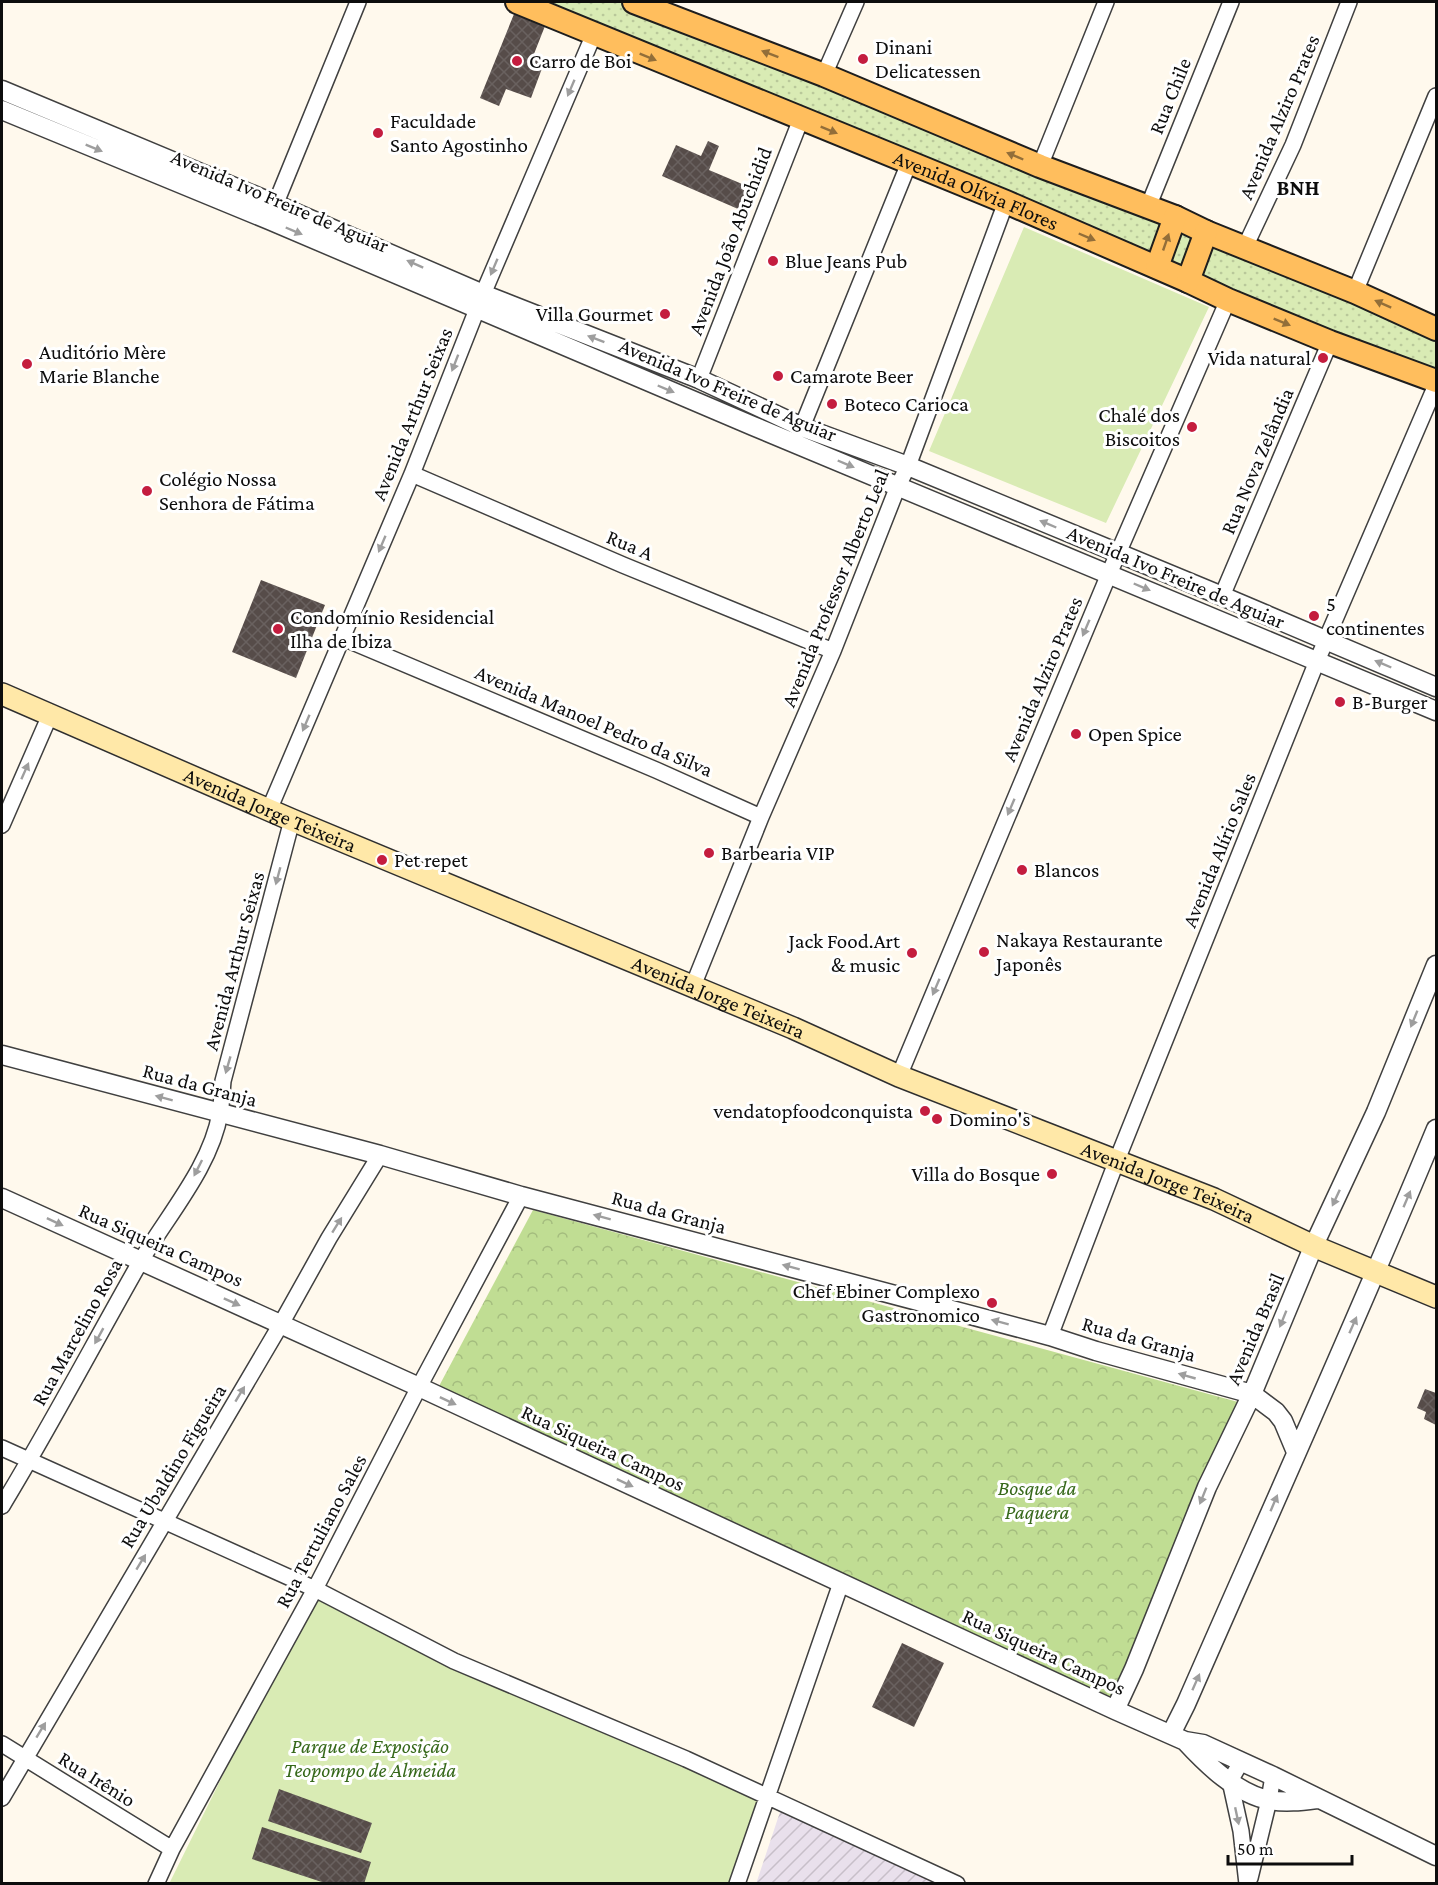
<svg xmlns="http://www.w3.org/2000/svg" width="1438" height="1885" font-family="'Crimson Pro',serif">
	<defs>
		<pattern id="industrial-furrows" width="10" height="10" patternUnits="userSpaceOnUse" patternTransform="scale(1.5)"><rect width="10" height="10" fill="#e9e0ec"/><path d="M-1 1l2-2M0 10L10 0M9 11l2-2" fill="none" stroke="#c7bfc9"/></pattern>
		<pattern id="grass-dots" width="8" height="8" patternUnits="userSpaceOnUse" patternTransform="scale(1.5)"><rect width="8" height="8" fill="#d9ebb4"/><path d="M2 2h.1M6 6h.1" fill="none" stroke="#b9c89a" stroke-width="1.8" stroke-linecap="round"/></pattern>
		<pattern id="forest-crowns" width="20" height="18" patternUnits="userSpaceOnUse" patternTransform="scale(1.5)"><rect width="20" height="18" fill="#c0dd93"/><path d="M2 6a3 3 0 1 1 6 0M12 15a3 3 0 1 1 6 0" fill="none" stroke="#a4bc7e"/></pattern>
		<pattern id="building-cross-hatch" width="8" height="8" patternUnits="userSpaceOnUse" patternTransform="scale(1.5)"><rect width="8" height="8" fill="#564c49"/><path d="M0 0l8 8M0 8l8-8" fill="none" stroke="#69615f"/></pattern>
	</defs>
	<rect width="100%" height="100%" fill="#fff9ed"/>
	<path fill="url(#industrial-furrows)" d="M 783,1803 L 957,1884 L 756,1884 Z"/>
	<path fill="url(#grass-dots)" d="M 524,2 L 637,2 L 1436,329 L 1436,384 Z"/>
	<path fill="url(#forest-crowns)" d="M 533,1210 L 1238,1402 L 1119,1701 L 438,1388 Z"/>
	<path fill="#d9ebb4" d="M 1024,227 L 1209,307 L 1106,523 L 929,451 Z
		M 315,1589 L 441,1654 L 771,1797 L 739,1883 L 169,1884 Z"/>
	<path fill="url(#building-cross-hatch)" d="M 514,14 L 545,26 L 532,59 L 544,63 L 531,98 L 506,89 L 499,106 L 480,98 Z
		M 708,141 L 719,146 L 709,170 L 754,189 L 745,212 L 662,176 L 676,145 L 701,156 Z
		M 261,580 L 325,605 L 296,678 L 232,652 Z
		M 1425,1389 L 1436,1393 L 1436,1425 L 1424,1419 L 1426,1412 L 1417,1408 Z
		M 902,1643 L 944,1663 L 914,1727 L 872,1707 Z
		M 279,1789 L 372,1823 L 361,1853 L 268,1821 Z
		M 262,1827 L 371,1862 L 364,1884 L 328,1884 L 252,1859 Z"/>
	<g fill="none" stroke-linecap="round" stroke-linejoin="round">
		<g stroke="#404040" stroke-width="18">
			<path id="minor" d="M 824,75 L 856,2
				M 1040,166 L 1106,2
				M 1148,207 L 1231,2
				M 271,215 L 358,2
				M 1245,247 L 1293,145 L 1349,2
				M 1355,292 L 1436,96
				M 699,379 L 801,119
				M 802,427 L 909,163
				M 412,474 L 623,565 L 833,651
				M 1222,596 L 1330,342
				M 343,638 L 656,770 L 761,817
				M 269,810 L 412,474 L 483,294 L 594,34
				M 2,825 L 50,715
				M 693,986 L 761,817 L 833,651 L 898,486 L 908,466 L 1006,202
				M 899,1076 L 1109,574 L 1228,300
				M 1050,1336 L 1117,1160 L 1317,661 L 1436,385
				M 2,1448 L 315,1589 L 454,1661 L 686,1759 L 957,1884
				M 2,1506 C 50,1427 93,1345 139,1264 C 166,1217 211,1167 220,1113 C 222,1102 222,1091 223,1081 L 292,820
				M 2,1744 L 172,1849
				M 1241,1762 L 1230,1781 L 1241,1831 L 1247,1884
				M 2,1798 L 281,1324 L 329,1238 L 380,1155
				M 1250,1878 L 1269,1800 L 1273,1776
				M 156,1884 L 172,1849 L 315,1589 L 419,1387 L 521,1196
				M 737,1884 L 841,1583"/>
		</g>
		<g stroke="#404040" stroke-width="21">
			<path id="tertiary" d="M 2,90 L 275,204 L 483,294 L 699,379 L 802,427 L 908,466 L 1222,596 L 1436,687
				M 2,110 L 269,220 L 753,426 L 1436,711
				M 2,1055 L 380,1155 L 521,1196 L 1050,1336 L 1096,1351 L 1252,1394 L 1276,1412 L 1283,1421 L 1296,1452
				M 2,1198 L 419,1387 L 1115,1710 L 1185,1741 L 1203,1744 L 1273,1776 L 1436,1856
				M 1115,1710 L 1134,1669 L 1207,1487 L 1252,1394 L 1314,1245 L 1376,1112 L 1436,965
				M 1171,1734 L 1186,1704 C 1270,1512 1356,1322 1436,1129
				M 1185,1741 C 1207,1765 1237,1794 1269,1800 C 1285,1803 1301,1801 1317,1799"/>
		</g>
		<g stroke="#2f2f2f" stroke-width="24">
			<g id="secondary">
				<path id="s1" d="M 2,694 L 292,820 L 793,1028 L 899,1076 L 1214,1199 L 1318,1248 L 1436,1297"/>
			</g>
		</g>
		<g stroke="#1e1e1e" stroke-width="26">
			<g id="primary">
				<path id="s2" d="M 517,2 L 1006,202 L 1188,281 L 1228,300 L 1330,342 L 1436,381"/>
				<path d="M 634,2 L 824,75 L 1040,166 L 1175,217 L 1206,232 L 1355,292 L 1436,329"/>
				<path d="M 1157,267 L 1175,217"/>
				<path d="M 1188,281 L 1206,232"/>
			</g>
		</g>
		<use href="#minor" stroke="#fff" stroke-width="15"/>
		<use href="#tertiary" stroke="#fff" stroke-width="18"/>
		<use href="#secondary" stroke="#ffe8a8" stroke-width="21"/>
		<use href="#primary" stroke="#ffbe5d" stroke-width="22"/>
	</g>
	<defs><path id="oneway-solid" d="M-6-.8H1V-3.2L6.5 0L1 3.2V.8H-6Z" transform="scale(1.5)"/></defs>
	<g fill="#926e39">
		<use href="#oneway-solid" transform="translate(770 54) rotate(-159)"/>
		<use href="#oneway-solid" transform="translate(648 57) rotate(22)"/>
		<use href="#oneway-solid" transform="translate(829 130) rotate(22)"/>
		<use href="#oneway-solid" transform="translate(1015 156) rotate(-157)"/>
		<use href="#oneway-solid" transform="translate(1087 237) rotate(23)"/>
		<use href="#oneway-solid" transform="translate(1166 242) rotate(-71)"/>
		<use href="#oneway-solid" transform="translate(1383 304) rotate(-156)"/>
		<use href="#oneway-solid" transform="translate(1282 322) rotate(22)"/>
	</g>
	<g fill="#9e9e9e">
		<use href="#oneway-solid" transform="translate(571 88) rotate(113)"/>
		<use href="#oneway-solid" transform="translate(94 148) rotate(22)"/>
		<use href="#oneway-solid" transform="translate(294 231) rotate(23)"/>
		<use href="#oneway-solid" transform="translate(415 264) rotate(-156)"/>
		<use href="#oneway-solid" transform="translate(494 267) rotate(113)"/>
		<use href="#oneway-solid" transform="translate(596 339) rotate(-159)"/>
		<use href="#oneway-solid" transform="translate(455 363) rotate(111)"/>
		<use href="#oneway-solid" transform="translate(666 389) rotate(23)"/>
		<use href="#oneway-solid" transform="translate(846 464) rotate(23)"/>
		<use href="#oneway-solid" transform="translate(1048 524) rotate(-157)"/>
		<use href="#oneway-solid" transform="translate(382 544) rotate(113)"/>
		<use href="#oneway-solid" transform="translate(1142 587) rotate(23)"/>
		<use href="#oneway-solid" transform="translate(1086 628) rotate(113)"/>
		<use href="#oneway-solid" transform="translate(1383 664) rotate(-157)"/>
		<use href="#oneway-solid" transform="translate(306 723) rotate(113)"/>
		<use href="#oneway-solid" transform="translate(25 771) rotate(-66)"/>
		<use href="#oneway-solid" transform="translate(1011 807) rotate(113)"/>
		<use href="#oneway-solid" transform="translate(278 876) rotate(105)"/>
		<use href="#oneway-solid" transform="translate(936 987) rotate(113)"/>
		<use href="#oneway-solid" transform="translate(1414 1019) rotate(112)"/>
		<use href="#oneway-solid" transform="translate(228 1065) rotate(106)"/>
		<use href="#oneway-solid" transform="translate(164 1098) rotate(-165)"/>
		<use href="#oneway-solid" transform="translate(198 1168) rotate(117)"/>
		<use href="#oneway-solid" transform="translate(1336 1198) rotate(115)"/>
		<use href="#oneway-solid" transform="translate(1407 1199) rotate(-67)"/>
		<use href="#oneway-solid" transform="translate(602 1217) rotate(-165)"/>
		<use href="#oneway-solid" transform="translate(55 1222) rotate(25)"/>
		<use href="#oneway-solid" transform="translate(337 1225) rotate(-58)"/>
		<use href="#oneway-solid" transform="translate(791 1267) rotate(-165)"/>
		<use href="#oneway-solid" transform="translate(232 1302) rotate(24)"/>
		<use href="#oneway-solid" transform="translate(1283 1319) rotate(112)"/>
		<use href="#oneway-solid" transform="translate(1000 1322) rotate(-165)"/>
		<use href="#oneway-solid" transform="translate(1353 1325) rotate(-66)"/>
		<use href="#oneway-solid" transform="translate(99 1336) rotate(119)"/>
		<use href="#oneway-solid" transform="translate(1187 1376) rotate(-164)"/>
		<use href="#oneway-solid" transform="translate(240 1394) rotate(-59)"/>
		<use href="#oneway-solid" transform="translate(448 1401) rotate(25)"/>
		<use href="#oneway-solid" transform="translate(625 1483) rotate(25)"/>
		<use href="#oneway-solid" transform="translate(1203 1496) rotate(112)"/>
		<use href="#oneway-solid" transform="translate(1274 1503) rotate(-67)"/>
		<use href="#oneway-solid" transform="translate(141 1562) rotate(-59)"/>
		<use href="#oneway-solid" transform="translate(1196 1682) rotate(-66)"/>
		<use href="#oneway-solid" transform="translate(41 1730) rotate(-59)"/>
		<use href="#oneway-solid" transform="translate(1237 1816) rotate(78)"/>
	</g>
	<g fill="#c41d3f" stroke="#fff" stroke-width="2">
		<circle cx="863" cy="59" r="6"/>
		<circle cx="517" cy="61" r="6"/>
		<circle cx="378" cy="133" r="6"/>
		<circle cx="773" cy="261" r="6"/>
		<circle cx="665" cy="314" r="6"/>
		<circle cx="1323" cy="358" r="6"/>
		<circle cx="27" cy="364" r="6"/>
		<circle cx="778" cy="376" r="6"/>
		<circle cx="832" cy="404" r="6"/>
		<circle cx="1192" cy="427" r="6"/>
		<circle cx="147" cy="491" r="6"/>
		<circle cx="1314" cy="616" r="6"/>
		<circle cx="278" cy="629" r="6"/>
		<circle cx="1340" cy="702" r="6"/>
		<circle cx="1076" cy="734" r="6"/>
		<circle cx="709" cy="853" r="6"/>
		<circle cx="382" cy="860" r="6"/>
		<circle cx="1022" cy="870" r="6"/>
		<circle cx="984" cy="952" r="6"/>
		<circle cx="912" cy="953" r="6"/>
		<circle cx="925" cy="1111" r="6"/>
		<circle cx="937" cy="1119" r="6"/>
		<circle cx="1052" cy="1174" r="6"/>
		<circle cx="992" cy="1303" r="6"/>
	</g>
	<g text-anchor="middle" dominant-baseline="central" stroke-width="6" stroke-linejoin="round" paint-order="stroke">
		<g font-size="21" fill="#0d0d0d" stroke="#fff" text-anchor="start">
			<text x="875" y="47">Dinani<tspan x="875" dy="24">Delicatessen</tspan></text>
			<text x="529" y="61">Carro de Boi</text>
			<text x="390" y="121">Faculdade<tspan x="390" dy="24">Santo Agostinho</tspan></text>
			<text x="785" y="261">Blue Jeans Pub</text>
			<text x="653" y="314" text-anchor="end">Villa Gourmet</text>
			<text x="39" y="352">Auditório Mère<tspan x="39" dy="24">Marie Blanche</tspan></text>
			<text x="1311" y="358" text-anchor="end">Vida natural</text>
			<text x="790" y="376">Camarote Beer</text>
			<text x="844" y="404">Boteco Carioca</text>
			<text x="1180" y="415" text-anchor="end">Chalé dos<tspan x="1180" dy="24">Biscoitos</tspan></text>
			<text x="159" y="479">Colégio Nossa<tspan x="159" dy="24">Senhora de Fátima</tspan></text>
			<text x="1326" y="604">5<tspan x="1326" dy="24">continentes</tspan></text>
			<text x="290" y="617">Condomínio Residencial<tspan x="290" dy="24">Ilha de Ibiza</tspan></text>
			<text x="1352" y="702">B-Burger</text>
			<text x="1088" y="734">Open Spice</text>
			<text x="721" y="853">Barbearia VIP</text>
			<text x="394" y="860">Pet repet</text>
			<text x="1034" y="870">Blancos</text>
			<text x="996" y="940">Nakaya Restaurante<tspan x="996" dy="24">Japonês</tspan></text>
			<text x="900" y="941" text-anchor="end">Jack Food.Art<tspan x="900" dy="24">&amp; music</tspan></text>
			<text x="913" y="1111" text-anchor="end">vendatopfoodconquista</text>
			<text x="949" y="1119">Domino's</text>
			<text x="1040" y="1174" text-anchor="end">Villa do Bosque</text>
			<text x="980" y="1291" text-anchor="end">Chef Ebiner Complexo<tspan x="980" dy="24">Gastronomico</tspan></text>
		</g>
		<g font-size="21" fill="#0d0d0d" stroke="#fff">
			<text transform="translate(1170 96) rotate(-68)">Rua Chile</text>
			<text transform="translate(1279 117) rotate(-67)">Avenida Alziro Prates</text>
			<text stroke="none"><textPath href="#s2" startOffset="496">Avenida Olívia Flores</textPath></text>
			<text transform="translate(280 201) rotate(23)">Avenida Ivo Freire de Aguiar</text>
			<text transform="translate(730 241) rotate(-69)">Avenida João Abuchidid</text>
			<text transform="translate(728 390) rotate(23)">Avenida Ivo Freire de Aguiar</text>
			<text transform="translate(412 414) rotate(-68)">Avenida Arthur Seixas</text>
			<text transform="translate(1257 461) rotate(-67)">Rua Nova Zelândia</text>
			<text transform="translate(630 545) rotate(23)">Rua A</text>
			<text transform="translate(1176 577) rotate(23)">Avenida Ivo Freire de Aguiar</text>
			<text transform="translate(835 588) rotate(-68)">Avenida Professor Alberto Leal</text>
			<text transform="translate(1042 679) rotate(-67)">Avenida Alziro Prates</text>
			<text transform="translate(594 721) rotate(23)">Avenida Manoel Pedro da Silva</text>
			<text stroke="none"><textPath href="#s1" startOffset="292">Avenida Jorge Teixeira</textPath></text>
			<text transform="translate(1219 850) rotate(-68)">Avenida Alírio Sales</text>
			<text transform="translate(234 961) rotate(-75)">Avenida Arthur Seixas</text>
			<text stroke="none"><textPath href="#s1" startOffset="778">Avenida Jorge Teixeira</textPath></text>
			<text transform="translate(200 1085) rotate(15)">Rua da Granja</text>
			<text stroke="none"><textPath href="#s1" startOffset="1264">Avenida Jorge Teixeira</textPath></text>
			<text transform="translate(669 1212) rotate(15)">Rua da Granja</text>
			<text transform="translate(161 1245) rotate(24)">Rua Siqueira Campos</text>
			<text transform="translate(1255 1329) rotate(-67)">Avenida Brasil</text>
			<text transform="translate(77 1332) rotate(-61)">Rua Marcelino Rosa</text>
			<text transform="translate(1139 1339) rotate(16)">Rua da Granja</text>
			<text transform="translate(603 1448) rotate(25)">Rua Siqueira Campos</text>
			<text transform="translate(173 1466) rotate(-59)">Rua Ubaldino Figueira</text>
			<text transform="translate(321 1531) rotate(-62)">Rua Tertuliano Sales</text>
			<text transform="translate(1044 1652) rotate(25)">Rua Siqueira Campos</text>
			<text transform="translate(97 1779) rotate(32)">Rua Irênio</text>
		</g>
		<g font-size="21" font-style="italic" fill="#36681a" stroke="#fff">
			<text x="1037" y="1488">Bosque da<tspan x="1037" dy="24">Paquera</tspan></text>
			<text x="370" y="1746">Parque de Exposição<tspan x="370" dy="24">Teopompo de Almeida</tspan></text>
		</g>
		<g font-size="22" font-weight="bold" fill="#0d0d0d" stroke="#fff">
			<text x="1298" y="187">BNH</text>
		</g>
	</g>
	<rect width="1438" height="1885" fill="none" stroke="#0d0d0d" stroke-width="6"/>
	<path d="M1228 1855v9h124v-9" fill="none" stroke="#0d0d0d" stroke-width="3"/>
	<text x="1237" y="1855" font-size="18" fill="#0d0d0d" stroke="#ffffff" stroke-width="4.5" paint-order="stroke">50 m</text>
</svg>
